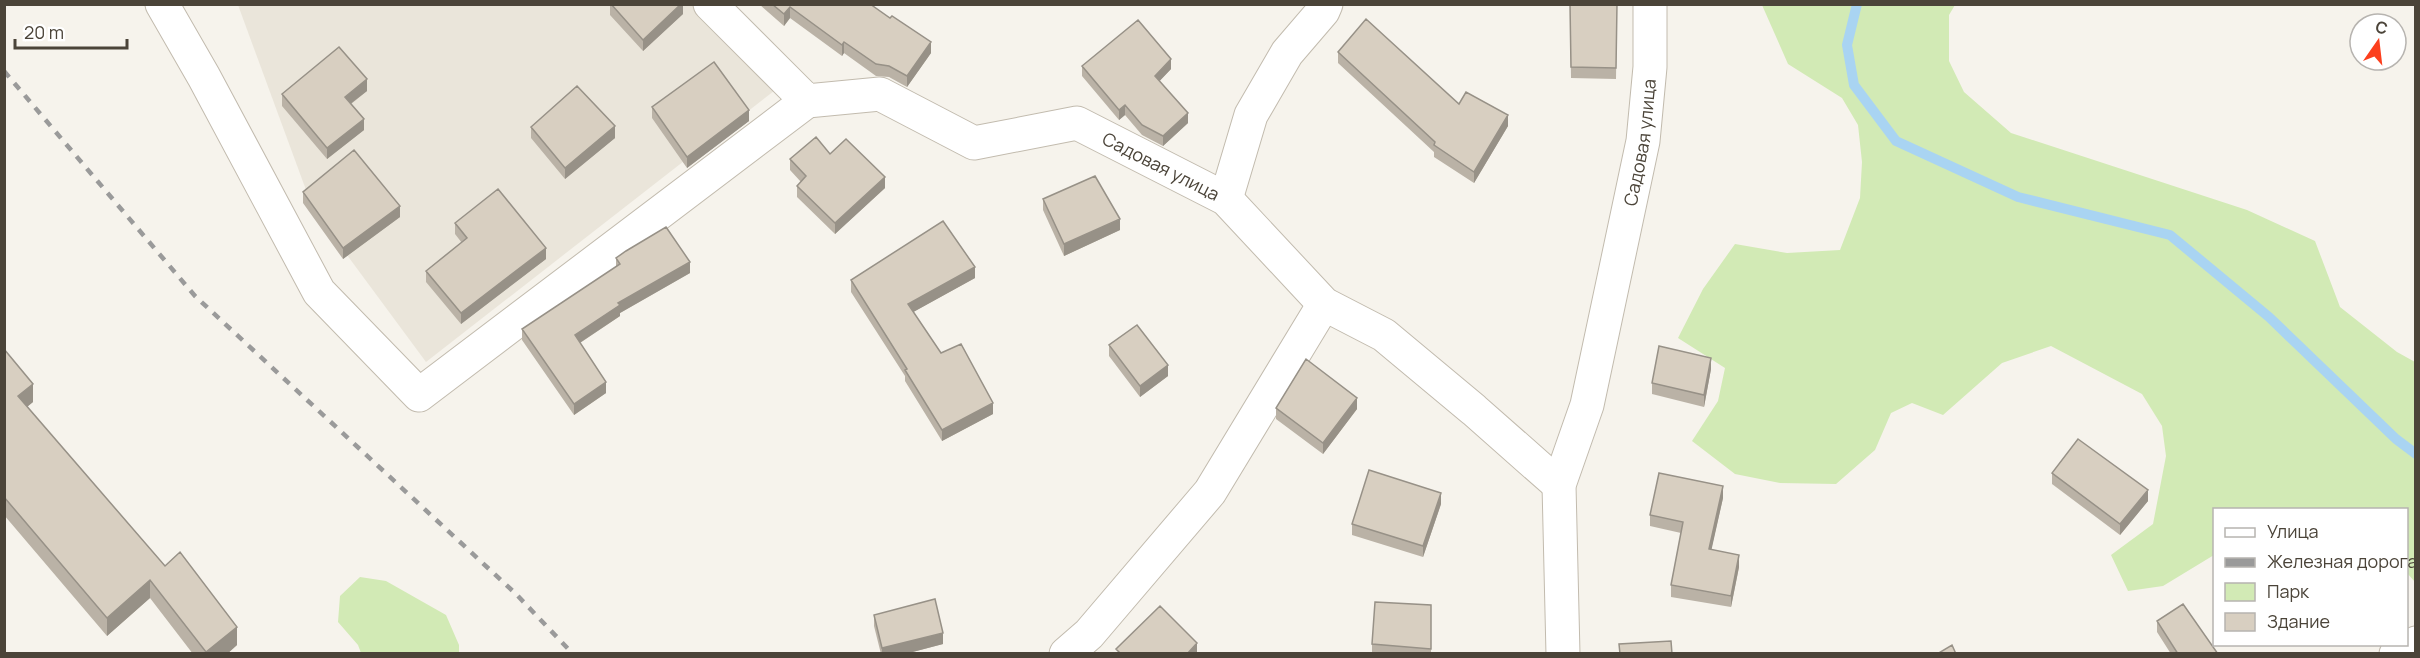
<svg xmlns="http://www.w3.org/2000/svg" width="2420" height="658" font-family="Manrope,sans-serif">
	<rect width="100%" height="100%" fill="#f6f3ec"/>
	<path fill="#eae5da" d="M 238,5 L 702,5 L 783,84 L 426,362 L 313,209 Z"/>
	<path fill="#d2eab5" d="M 1762,5 L 1955,5 L 1949,15 L 1949,61 L 1964,92 L 2011,133 L 2247,210 L 2315,241 L 2340,307 L 2397,352 L 2415,362 L 2415,582 L 2407,573 L 2406,510 L 2214,510 L 2214,555 L 2163,586 L 2128,591 L 2111,555 L 2153,524 L 2166,456 L 2162,426 L 2142,394 L 2051,346 L 2002,363 L 1943,415 L 1912,403 L 1891,413 L 1875,450 L 1836,484 L 1780,483 L 1735,474 L 1692,441 L 1718,401 L 1725,368 L 1678,338 L 1703,289 L 1735,244 L 1787,253 L 1840,250 L 1860,198 L 1862,162 L 1858,125 L 1842,98 L 1788,64 Z
		M 360,577 L 386,581 L 446,615 L 459,645 L 459,653 L 361,653 L 358,645 L 338,622 L 340,596 Z"/>
	<g fill="none" stroke-linecap="round" stroke-linejoin="round">
		<path stroke="#a9d4f2" stroke-width="10" d="M 1857,4 L 1847,45 L 1854,85 L 1896,141 L 2018,197 L 2170,235 L 2269,317 L 2396,439 L 2416,454"/>
		<g stroke="#c2bbae" stroke-width="35">
			<g id="street">
				<path d="M 162,4 L 204,77 L 319,292 L 419,395 L 807,101"/>
				<path id="s1" d="M 710,4 L 807,101 L 880,94 L 974,143 L 1077,123 L 1226,199 L 1324,304 L 1384,335 L 1474,410 L 1559,485"/>
				<path d="M 1226,199 L 1251,115 L 1287,53 L 1323,11 L 1326,4"/>
				<path d="M 1066,654 L 1089,634 L 1210,492 L 1324,304"/>
				<path id="s2" d="M 1563,654 L 1559,485 L 1587,405 L 1643,141 L 1650,67 L 1650,4"/>
				<path d="M 2396,654 L 2416,643"/>
			</g>
		</g>
		<use href="#street" stroke="#fff" stroke-width="33"/>
		<path stroke="#9a9a9a" stroke-width="4.5" stroke-dasharray="8 8" stroke-linecap="butt" d="M 4,71 L 195,296 L 516,594 L 573,654"/>
	</g>
	<path fill="#bab2a6" d="M 610,4 L 683,4 L 683,14 L 643,51 L 610,15 Z
		M 759,4 L 870,4 L 931,53 L 907,87 L 889,77 L 876,76 L 844,53 L 842,56 L 790,18 L 784,26 Z
		M 1570,4 L 1617,4 L 1616,79 L 1571,78 Z
		M 1338,52 L 1508,126 L 1474,183 L 1434,157 L 1434,152 L 1338,63 Z
		M 1082,66 L 1171,69 L 1159,81 L 1188,123 L 1163,146 L 1142,135 L 1125,115 L 1119,120 L 1082,76 Z
		M 367,91 L 351,104 L 364,130 L 327,159 L 282,106 L 282,94 Z
		M 652,107 L 749,121 L 687,168 L 652,118 Z
		M 531,127 L 615,138 L 565,179 L 531,138 Z
		M 830,154 L 885,188 L 835,234 L 797,197 L 797,186 L 801,182 L 790,170 L 790,159 Z
		M 303,192 L 400,217 L 343,259 L 303,203 Z
		M 1043,199 L 1120,230 L 1064,256 L 1043,210 Z
		M 455,223 L 546,259 L 461,324 L 426,282 L 426,271 L 462,243 L 455,234 Z
		M 616,258 L 690,273 L 620,313 L 620,316 L 580,343 L 606,393 L 574,415 L 522,340 L 522,329 L 616,267 Z
		M 975,278 L 913,312 L 941,353 L 993,414 L 942,441 L 905,381 L 905,376 L 851,292 L 851,280 Z
		M 1109,345 L 1168,376 L 1140,397 L 1109,356 Z
		M 4,349 L 33,402 L 27,407 L 165,566 L 237,645 L 227,654 L 193,654 L 150,598 L 107,636 L 4,515 Z
		M 1711,369 L 1704,407 L 1652,394 L 1652,383 Z
		M 1276,408 L 1357,409 L 1323,454 L 1276,419 Z
		M 2052,473 L 2148,501 L 2120,535 L 2052,484 Z
		M 1723,498 L 1711,550 L 1739,567 L 1731,607 L 1671,597 L 1671,585 L 1681,533 L 1650,526 L 1650,515 Z
		M 1441,504 L 1423,557 L 1352,535 L 1352,524 Z
		M 1431,605 L 1431,654 L 1372,654 L 1372,644 Z
		M 874,615 L 943,644 L 905,654 L 881,654 L 874,626 Z
		M 2157,621 L 2218,654 L 2171,654 L 2157,632 Z"/>
	<path fill="#979187" d="M 681,4 L 683,4 L 683,14 L 643,51 L 643,40 Z
		M 790,7 L 790,18 L 784,26 L 784,14 Z
		M 844,42 L 844,53 L 842,56 L 842,45 Z
		M 931,42 L 931,53 L 907,87 L 907,76 Z
		M 1171,59 L 1171,69 L 1155,86 L 1155,76 Z
		M 367,79 L 367,91 L 345,108 L 345,97 Z
		M 1125,105 L 1125,115 L 1119,120 L 1119,110 Z
		M 749,110 L 749,121 L 687,168 L 687,157 Z
		M 1188,113 L 1188,123 L 1163,146 L 1163,136 Z
		M 1508,115 L 1508,126 L 1474,183 L 1474,172 Z
		M 364,119 L 364,130 L 327,159 L 327,148 Z
		M 615,126 L 615,138 L 565,179 L 565,168 Z
		M 885,177 L 885,188 L 835,234 L 835,223 Z
		M 400,206 L 400,217 L 343,259 L 343,248 Z
		M 1120,219 L 1120,230 L 1064,256 L 1064,244 Z
		M 546,248 L 546,259 L 461,324 L 461,313 Z
		M 690,262 L 690,273 L 620,313 L 620,316 L 575,346 L 575,335 L 618,303 Z
		M 975,267 L 975,278 L 908,315 L 908,304 Z
		M 1711,358 L 1711,369 L 1704,407 L 1704,395 Z
		M 1168,365 L 1168,376 L 1140,397 L 1140,386 Z
		M 606,382 L 606,393 L 574,415 L 574,404 Z
		M 33,384 L 33,402 L 18,414 L 18,396 Z
		M 1357,398 L 1357,409 L 1323,454 L 1323,443 Z
		M 993,403 L 993,414 L 942,441 L 942,430 Z
		M 1723,486 L 1723,498 L 1709,561 L 1709,549 Z
		M 2148,490 L 2148,501 L 2120,535 L 2120,524 Z
		M 1441,493 L 1441,504 L 1423,557 L 1423,546 Z
		M 1739,555 L 1739,567 L 1731,607 L 1731,596 Z
		M 150,580 L 150,598 L 107,636 L 107,618 Z
		M 237,627 L 237,645 L 227,654 L 206,654 L 206,652 Z
		M 943,633 L 943,644 L 905,654 L 882,654 L 882,648 Z
		M 1197,643 L 1197,654 L 1187,654 Z"/>
	<path fill="#d8cfc1" stroke="#979187" stroke-width="1.5" d="M 611,4 L 681,4 L 643,40 Z
		M 772,4 L 870,4 L 890,18 L 892,16 L 931,42 L 907,76 L 889,66 L 876,64 L 844,42 L 842,45 L 790,7 L 784,14 Z
		M 1570,4 L 1617,4 L 1616,68 L 1571,67 Z
		M 1366,19 L 1459,104 L 1466,92 L 1508,115 L 1474,172 L 1434,145 L 1435,142 L 1338,52 Z
		M 1138,20 L 1171,59 L 1155,76 L 1188,113 L 1163,136 L 1142,125 L 1125,105 L 1119,110 L 1082,66 Z
		M 339,47 L 367,79 L 345,97 L 364,119 L 327,148 L 282,94 Z
		M 714,62 L 749,110 L 687,157 L 652,107 Z
		M 577,86 L 615,126 L 565,168 L 531,127 Z
		M 816,137 L 830,154 L 846,139 L 885,177 L 835,223 L 797,186 L 806,176 L 790,159 Z
		M 354,150 L 400,206 L 343,248 L 303,192 Z
		M 1095,176 L 1120,219 L 1064,244 L 1043,199 Z
		M 498,189 L 546,248 L 461,313 L 426,271 L 467,238 L 455,223 Z
		M 943,221 L 975,267 L 908,304 L 941,353 L 961,344 L 993,403 L 942,430 L 905,370 L 907,369 L 851,280 Z
		M 666,227 L 690,262 L 618,303 L 620,305 L 575,335 L 606,382 L 574,404 L 522,329 L 620,264 L 616,258 L 626,251 Z
		M 1137,325 L 1168,365 L 1140,386 L 1109,345 Z
		M 1659,346 L 1711,358 L 1704,395 L 1652,383 Z
		M 4,349 L 33,384 L 18,396 L 165,566 L 180,552 L 237,627 L 206,652 L 150,580 L 107,618 L 4,497 Z
		M 1306,359 L 1357,398 L 1323,443 L 1276,408 Z
		M 2078,439 L 2148,490 L 2120,524 L 2052,473 Z
		M 1369,470 L 1441,493 L 1423,546 L 1352,524 Z
		M 1659,473 L 1723,486 L 1709,549 L 1739,555 L 1731,596 L 1671,585 L 1683,522 L 1650,515 Z
		M 935,599 L 943,633 L 882,648 L 874,615 Z
		M 1375,602 L 1431,605 L 1431,649 L 1372,644 Z
		M 2183,604 L 2218,654 L 2178,654 L 2157,621 Z
		M 1160,606 L 1197,643 L 1187,654 L 1121,654 L 1116,649 Z
		M 1671,641 L 1672,654 L 1620,654 L 1619,644 Z
		M 1952,645 L 1956,654 L 1937,654 Z"/>
	<g text-anchor="middle" dominant-baseline="central" stroke-width="4.5" stroke-linejoin="round" paint-order="stroke">
		<g font-size="18" fill="#4b4439" stroke="#fff">
			<text stroke="none"><textPath href="#s2" startOffset="522">Садовая улица</textPath></text>
			<text stroke="none"><textPath href="#s1" startOffset="516">Садовая улица</textPath></text>
		</g>
	</g>
	<rect width="2420" height="658" fill="none" stroke="#4b4439" stroke-width="12"/>
	<rect x="2213" y="508" width="195" height="138" fill="#ffffff" stroke="#b7b4b0" stroke-width="1.5"/>
	<rect x="2225" y="528" width="30" height="9" fill="#ffffff" stroke="#b7b4b0" stroke-width="1.5"/>
	<text x="2267" y="538" font-size="18" fill="#4b4439">Улица</text>
	<rect x="2225" y="558" width="30" height="9" fill="#9a9a9a" stroke="#b7b4b0" stroke-width="1.5"/>
	<text x="2267" y="568" font-size="18" fill="#4b4439">Железная дорога</text>
	<rect x="2225" y="583" width="30" height="18" fill="#d2eab5" stroke="#b7b4b0" stroke-width="1.5"/>
	<text x="2267" y="598" font-size="18" fill="#4b4439">Парк</text>
	<rect x="2225" y="613" width="30" height="18" fill="#d8cfc1" stroke="#b7b4b0" stroke-width="1.5"/>
	<text x="2267" y="628" font-size="18" fill="#4b4439">Здание</text>
	<g transform="translate(2378 42) rotate(14)"><circle r="28" fill="#ffffff" stroke="#b7b4b0" stroke-width="1.5"/>
	<path d="M0-4.5L10 22L0 15L-10 22Z" fill="#fc3f1d"/>
	<text y="-9" font-size="16" font-weight="bold" text-anchor="middle" fill="#4b4439">С</text>
	</g>
	<path d="M15 39v9h112v-9" fill="none" stroke="#4b4439" stroke-width="3"/>
	<text x="24" y="39" font-size="18" fill="#4b4439" stroke="#ffffff" stroke-width="4.5" paint-order="stroke">20 m</text>
</svg>
